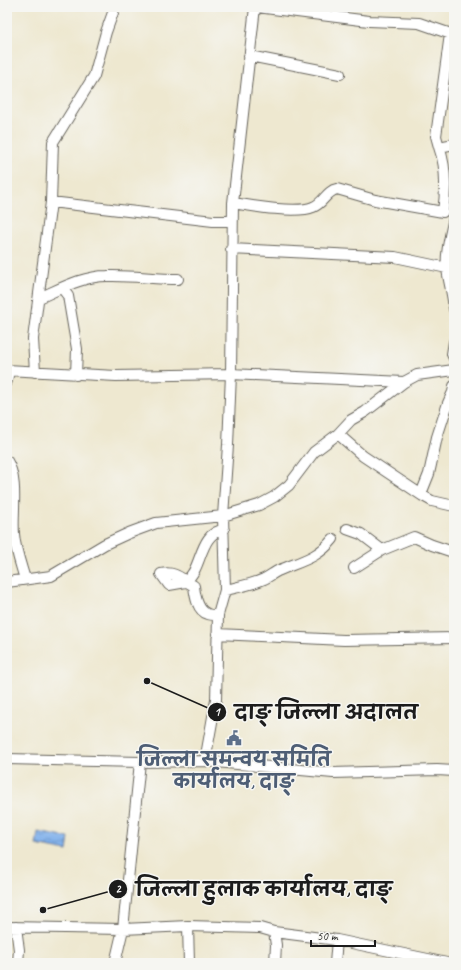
<svg xmlns="http://www.w3.org/2000/svg" width="461" height="970" font-family="Caveat,'Playpen Sans Deva',sans-serif">
	<defs>
		<pattern id="water-waves" width="16" height="10" patternUnits="userSpaceOnUse"><rect width="16" height="10" fill="#80b0eb"/><path d="M0 5q4-4 8 0t8 0" fill="none" stroke="#688ebe"/></pattern>
	</defs>
	<rect width="100%" height="100%" fill="#f6f6f2"/>
	<filter id="ink" filterUnits="userSpaceOnUse"><feTurbulence type="fractalNoise" baseFrequency=".025" numOctaves="2"/><feDisplacementMap in="SourceGraphic" scale="8" xChannelSelector="R" yChannelSelector="G"/><feConvolveMatrix kernelMatrix="1 2 1 2 8 2 1 2 1" color-interpolation-filters="sRGB"/></filter>
	<filter id="wash" filterUnits="userSpaceOnUse"><feTurbulence type="fractalNoise" baseFrequency=".012" numOctaves="4" result="noise"/><feDisplacementMap in="SourceGraphic" scale="16" xChannelSelector="R" yChannelSelector="G"/><feGaussianBlur stdDeviation="0.9" result="paint"/><feColorMatrix in="noise" values="0 0 0 0 0 0 0 0 0 0 0 0 0 0 0 0 0 1.4 0 .05"/><feComposite in="paint" operator="in"/></filter>
	<g filter="url(#wash)">
		<rect width="100%" height="100%" fill="#eee8d0"/>
		<path fill="url(#water-waves)" stroke="#4e6684" d="M 38,832 L 69,838 L 67,851 L 36,845 Z"/>
	</g>
	<g filter="url(#ink)">
		<g fill="none" stroke-linecap="round" stroke-linejoin="round">
			<g stroke="#66635b" stroke-width="12">
				<path id="minor" d="M 257,7 L 369,21 L 419,23 L 454,35
					M 249,56 L 340,74
					M 439,147 L 436,136 L 450,34
					M 51,202 L 53,142 L 94,76 L 106,32 L 115,7
					M 233,203 C 251,206 297,214 313,207 C 324,203 326,191 337,189 L 375,200 L 443,212 C 446,191 446,166 439,147 L 454,144
					M 454,217 C 451,233 445,253 447,269 C 449,283 453,295 454,309
					M 231,249 L 395,257 L 447,268
					M 62,288 L 68,296 L 77,349 L 76,375
					M 39,298 C 60,289 83,276 107,276 C 130,275 154,279 178,279
					M 454,342 L 452,354 L 454,358
					M 7,370 L 116,376 L 231,374 L 404,382
					M 35,372 L 33,339 L 51,202 L 213,221 L 232,221
					M 7,381 L 9,370
					M 338,434 L 363,456 L 423,496 L 432,501 L 454,506
					M 7,461 C 19,480 12,513 14,534 C 15,549 21,565 25,579
					M 421,494 L 429,474 L 437,437 L 448,403 L 453,392 L 454,386
					M 347,529 L 361,534 L 382,550
					M 354,568 L 382,550 L 414,537 L 432,545 L 450,551 L 454,549
					M 7,582 L 51,576 L 105,544 L 129,533 L 156,523 L 223,516 L 259,505 L 274,497 L 289,485 L 314,452 L 338,434 L 351,420 L 365,412 L 404,382 L 417,375 L 454,370
					M 225,590 C 238,587 251,585 264,579 C 269,577 274,572 280,570 C 301,561 318,558 333,539
					M 218,615 C 215,615 210,615 208,614 C 197,611 195,595 194,586 C 181,579 176,571 161,574 L 169,585 L 186,582 C 189,578 193,574 195,569 C 202,555 205,531 224,530
					M 217,634 L 344,640 L 454,638
					M 7,759 L 140,762 L 205,761 L 333,773 L 437,770 L 454,771
					M 205,761 L 216,700 L 218,615 L 225,590 L 223,516 L 228,445 L 231,374 L 233,203 L 255,7
					M 188,926 L 189,963
					M 7,927 L 123,929 L 188,926 L 260,928 L 274,932 L 337,940 L 447,963
					M 16,927 L 19,950 L 18,963
					M 274,932 L 276,945 L 275,963
					M 115,963 L 123,929 L 140,762
					M 335,963 L 337,940"/>
			</g>
			<use href="#minor" stroke="#fff" stroke-width="10"/>
		</g>
	</g>
	<defs>
		<g id="civic-bare" transform="scale(1.2)"><path d="M-.6-6.5H3V-4.5H.6V-3L4-1V1h2V6H-6V1h2V-1L-.6-3ZM-1.2 2.5V6h2.4V2.5Z" fill="#5c6f8a" stroke="#f6f6f2" stroke-width="2.5" paint-order="stroke"/></g>
	</defs>
	<g fill-rule="evenodd">
		<use href="#civic-bare" x="234" y="738"/>
	</g>
	<g text-anchor="middle" dominant-baseline="central" stroke-width="3" stroke-linejoin="round" paint-order="stroke">
		<g font-size="19" font-weight="bold" fill="#4e5e75" stroke="#f6f6f2">
			<text x="234" y="760">जिल्ला समन्वय समिति<tspan x="234" dy="22">कार्यालय, दाङ्</tspan></text>
		</g>
	</g>
	<path fill="none" stroke="#1c1c1c" stroke-width="1.5" d="M147 681L217 712M43 910L118 889"/>
	<g fill="#1c1c1c" stroke="#f6f6f2" stroke-width="1.5">
		<circle cx="147" cy="681" r="4"/>
		<circle cx="43" cy="910" r="4"/>
		<circle cx="217" cy="712" r="10"/>
		<circle cx="118" cy="889" r="10"/>
	</g>
	<g font-size="12" text-anchor="middle" font-weight="bold" fill="#fff">
		<text x="217" y="716">1</text>
		<text x="118" y="893">2</text>
	</g>
	<g font-size="20" text-anchor="middle" font-weight="bold" fill="#1c1c1c" stroke="#f6f6f2" stroke-width="3" stroke-linejoin="round" paint-order="stroke">
		<text x="326" y="719">दाङ् जिल्ला अदालत</text>
		<text x="264" y="896">जिल्ला हुलाक कार्यालय, दाङ्</text>
	</g>
	<rect width="461" height="970" fill="none" stroke="#f6f6f2" stroke-width="24"/>
	<path d="M311 940v6h64v-6" fill="none" stroke="#1c1c1c" stroke-width="2"/>
	<text x="317" y="940" font-size="12" fill="#1c1c1c" stroke="#f6f6f2" stroke-width="3" paint-order="stroke">50 m</text>
</svg>
